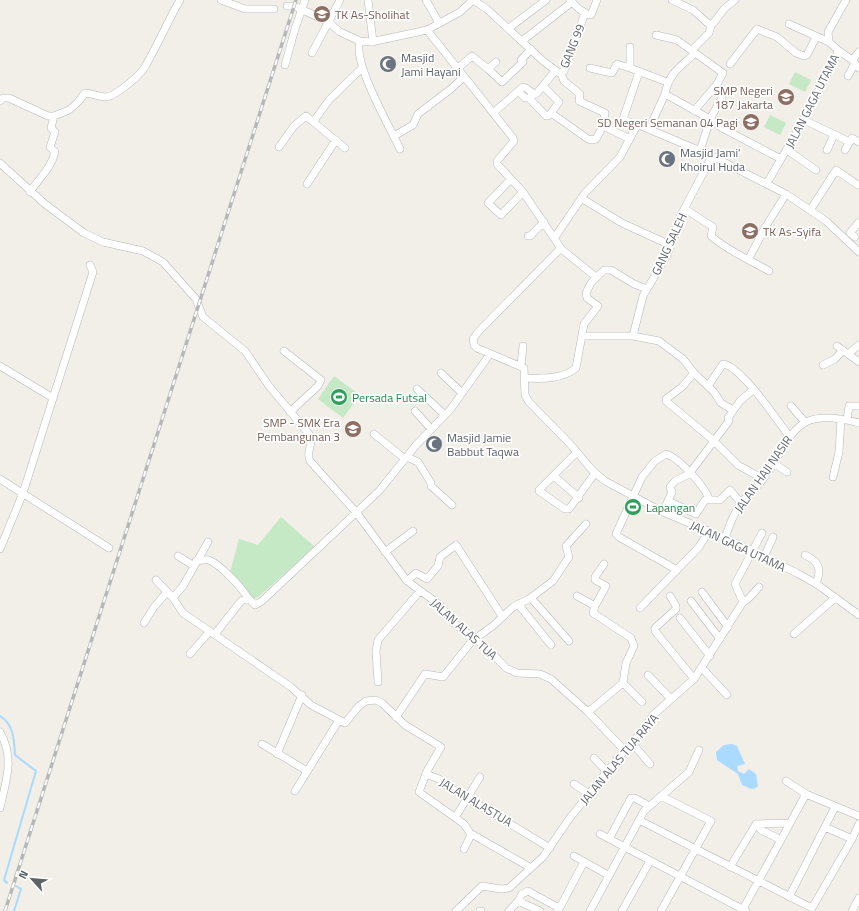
<svg xmlns="http://www.w3.org/2000/svg" width="859" height="911" font-family="'Titillium Web',sans-serif">
	<rect width="100%" height="100%" fill="#f1efe8"/>
	<path fill="#c5e8c5" d="M 795,72 L 811,80 L 805,92 L 789,84 Z
		M 770,115 L 786,123 L 780,135 L 764,127 Z
		M 334,376 L 360,395 L 343,418 L 318,399 Z
		M 281,517 L 315,547 L 258,597 L 252,599 L 228,580 L 239,539 L 258,545 Z"/>
	<path fill="#aadaff" d="M 732,744 L 737,746 L 745,764 L 737,766 L 738,771 L 744,774 L 749,769 L 756,774 L 758,786 C 752,792 749,787 742,785 L 738,774 L 717,760 L 716,752 L 724,745 Z"/>
	<g fill="none" stroke-linecap="round" stroke-linejoin="round">
		<path stroke="#aadaff" stroke-width="2" d="M 0,716 C 14,724 14,740 15,755 L 36,771 L 4,880 L 7,883
			M 14,911 L 21,889 L 16,886"/>
		<g stroke="#b5b8bc" stroke-width="8">
			<path id="street" d="M 221,0 L 245,9 L 274,9
				M 368,0 L 373,42
				M 426,0 L 439,23
				M 473,0 L 487,9 L 543,61 L 559,73 L 564,71 L 585,13
				M 570,0 L 579,9 L 589,15 L 591,15 L 597,0
				M 672,0 L 693,10 L 711,26
				M 287,6 L 294,6 L 327,21 L 340,32 L 360,41 L 371,42 L 427,30 L 460,12 L 473,0
				M 789,24 L 829,42
				M 509,28 L 546,0
				M 427,30 L 513,138 L 514,141 L 497,161 L 497,164 L 523,192 L 560,247 L 559,250 L 478,332 L 473,339 L 474,345 L 477,348 L 524,368 L 525,395 L 529,402 L 571,445 L 592,470 L 605,481 L 663,512 L 725,538 L 797,573 L 818,585 L 859,615
				M 656,35 L 677,40 L 723,73 L 717,84 L 694,111
				M 360,41 C 352,62 390,127 400,149
				M 522,41 L 572,2
				M 630,47 L 630,68 L 667,82
				M 692,50 L 709,33 L 711,26 L 725,8 L 735,0
				M 838,50 L 852,60 L 859,68
				M 312,53 L 340,0
				M 852,60 L 859,52
				M 730,64 L 757,29 L 777,37 L 796,53 L 804,56 L 807,55 L 816,37
				M 285,65 L 295,29 L 305,0
				M 590,68 L 612,73 L 617,64 L 630,68
				M 457,69 L 472,56 L 488,69 L 496,62
				M 488,69 L 502,82 L 523,62 L 521,60 L 531,49
				M 561,73 L 564,81 L 580,94 L 579,101 L 605,113 L 603,126
				M 848,76 L 855,63
				M 543,86 L 559,102 L 551,113 L 588,139 L 592,140 L 596,139 L 603,126 L 630,139
				M 518,91 L 525,98 L 529,98 L 546,116 L 548,116 L 551,113
				M 665,94 C 670,71 680,68 695,53
				M 531,96 L 537,93 L 555,71
				M 722,98 L 710,119 L 722,128 L 781,159
				M 0,101 L 3,98 L 9,98 L 48,116 L 54,116 L 69,110 L 78,102 L 85,93 C 91,93 99,97 106,97 C 116,96 142,74 146,65 C 158,44 168,21 180,0
				M 493,113 L 523,87 L 526,88 L 534,94
				M 804,120 L 850,142
				M 314,121 L 329,100 L 362,68
				M 638,126 L 623,119 L 639,72
				M 649,129 L 665,94 L 710,119 L 700,151
				M 394,136 L 413,125 L 418,114 L 452,88 L 464,77
				M 279,147 L 294,126 L 306,116 L 345,148
				M 787,150 L 816,170
				M 827,150 L 834,135
				M 845,150 L 852,138 L 859,142
				M 0,163 L 45,204 L 84,233 L 103,242 L 143,251 L 163,262 L 196,299 L 203,317 L 245,351 L 269,386 L 309,434 C 315,443 305,451 310,461 L 356,512 L 407,581 L 440,605 L 454,623 L 487,648 L 506,668 L 517,673 L 540,674 L 551,679 L 588,712 L 625,751
				M 511,179 L 488,203 L 501,215 L 523,192
				M 767,183 L 798,130 L 836,57 L 838,50 L 829,42 L 828,32 L 846,0
				M 307,184 L 336,140
				M 30,192 C 39,178 51,169 55,152 L 50,147 L 55,132 L 51,128 L 54,116
				M 581,198 L 622,223 L 670,245
				M 685,209 L 713,227 L 711,236 C 728,251 750,260 769,271
				M 811,209 L 836,170 L 858,185
				M 528,236 L 530,236 L 544,222
				M 555,237 L 585,193 L 620,157 L 636,127 L 639,125 L 712,156 L 786,194 L 826,221 L 859,252
				M 855,237 L 850,233 L 859,222
				M 560,248 L 596,277
				M 748,260 L 766,226 L 786,194
				M 582,336 L 633,336 L 643,296 L 667,255 L 680,217 L 712,156
				M 633,336 L 659,341 L 683,359 L 694,373 L 714,392 L 721,403 L 733,410
				M 837,346 L 859,362
				M 284,351 L 321,380 L 318,386 L 290,412
				M 848,354 L 859,345
				M 823,365 L 835,359 L 843,350
				M 0,366 L 53,398
				M 521,366 L 523,346
				M 441,373 L 462,393
				M 694,373 L 682,387 L 666,399 L 666,401 L 714,441 L 738,465 L 763,479
				M 525,378 C 542,379 563,379 576,368 L 584,324 L 598,306 L 587,298 L 586,293 L 591,283 L 604,270 L 611,270 L 634,284 L 647,289
				M 708,386 L 723,364 C 741,366 777,420 789,436
				M 417,389 L 445,415
				M 791,406 L 805,422
				M 415,411 L 431,429
				M 847,420 L 849,406 L 859,406
				M 374,434 L 405,459
				M 577,452 L 539,490 L 539,491 L 565,509 L 569,509 L 595,473
				M 407,457 L 418,462 L 431,483 L 431,486 L 452,505
				M 773,463 L 787,472
				M 554,476 L 579,498
				M 833,477 L 839,452 L 841,419
				M 0,479 L 109,548
				M 668,501 L 696,514 L 705,500 L 709,500
				M 663,512 L 672,492 L 670,487 L 675,481 L 689,474 L 729,421 L 728,418 L 740,401 L 754,389
				M 725,538 C 729,526 734,512 742,502 C 749,494 757,487 763,479 C 795,435 792,405 859,423
				M 0,549 L 23,493 L 93,272 L 90,265
				M 385,552 L 413,531
				M 805,555 C 819,562 822,568 816,584
				M 178,556 L 194,566
				M 764,557 L 773,537
				M 196,561 C 200,561 204,559 209,560 C 221,565 241,587 248,598
				M 677,570 L 619,537 L 616,534 L 642,477 L 655,461 L 666,454 C 679,458 706,487 709,500 L 720,500 L 730,490 L 741,503
				M 156,580 L 173,598 L 183,613 L 291,687 L 311,705 L 345,723 L 359,706 L 366,701 L 376,700 L 382,703 L 405,725 L 441,747 L 427,771 L 419,792 L 464,824 L 470,833 L 531,868
				M 407,581 L 416,573 L 427,579 L 438,566 L 440,557 L 456,545 L 502,616
				M 702,592 L 728,627
				M 577,596 L 595,606 L 606,586 L 595,580 L 595,577 L 604,564
				M 670,596 L 676,606 L 676,609 L 655,628 L 655,631 L 694,679
				M 173,598 L 183,586 L 208,542
				M 531,598 L 569,641
				M 691,601 L 720,639
				M 743,602 L 748,599 L 759,587
				M 518,604 L 551,645
				M 640,608 L 699,547 L 709,531
				M 680,618 L 710,656
				M 144,623 L 154,607 L 167,592
				M 215,634 L 241,601 L 248,598 L 255,605 L 262,601 L 379,491 L 417,444 L 450,410 L 490,354
				M 794,634 L 835,598
				M 190,654 L 210,631
				M 702,668 L 727,695
				M 648,675 L 671,699
				M 378,682 L 376,651 L 378,640 L 420,591
				M 623,683 L 642,702
				M 588,712 L 623,683 L 626,663 L 634,646 L 631,638 L 593,613 L 595,606
				M 396,717 L 425,674 L 443,677 L 472,641 L 494,625 L 513,607 L 529,599 L 553,581 L 569,557 L 566,546 L 586,524
				M 0,732 C 15,759 6,780 0,808
				M 632,743 L 650,764
				M 262,744 L 307,771
				M 277,754 L 302,695
				M 594,758 L 607,772
				M 426,774 L 439,779 L 449,787 L 550,848
				M 786,781 L 806,794 L 859,816
				M 574,784 L 589,794
				M 295,791 L 339,720
				M 661,796 L 711,821 L 661,911
				M 458,813 L 480,777
				M 639,820 L 812,908 L 852,839 L 859,824
				M 756,824 L 761,830 L 781,840
				M 825,827 L 852,839
				M 600,834 L 746,911
				M 609,839 L 631,798 L 635,798 L 649,806
				M 464,849 L 470,837 L 470,833
				M 574,856 L 608,875
				M 730,867 L 756,824 L 790,823
				M 789,897 L 835,807
				M 518,901 L 522,894 L 528,891 L 559,908
				M 456,911 L 482,886 L 501,889 L 509,888 L 543,857 L 569,819 L 613,764 L 644,729 L 653,715 L 694,679 L 743,602 L 735,584 L 762,533
				M 480,911 L 481,911
				M 509,911 L 518,901 L 540,911
				M 558,911 L 584,862
				M 590,911 L 644,811 L 689,772 L 699,750
				M 622,911 L 650,861
				M 742,911 L 806,794
				M 852,911 L 859,898"/>
		</g>
		<use href="#street" stroke="#fff" stroke-width="7"/>
		<g stroke="#b6b7b8" stroke-width="3.5">
			<path id="rail" d="M 5,911 L 296,0"/>
		</g>
		<use href="#rail" stroke="#fff" stroke-width="2" stroke-dasharray="6" stroke-linecap="butt"/>
	</g>
	<defs>
		<g id="school-disc" transform="scale(0.9)"><circle r="9.5" fill="#8d6e63" stroke="#fff"/><path d="M0-5L7-2L0 1L-7-2ZM-4 1L0 2.5L4 1V4Q0 6-4 4Z" fill="#fff"/></g>
		<g id="mosque-disc" transform="scale(0.9)"><circle r="9.5" fill="#6b7280" stroke="#fff"/><path d="M3.5-4.9A6 6 0 1 0 3.5 4.9A5 5 0 1 1 3.5-4.9Z" fill="#fff"/></g>
		<g id="stadium-disc" transform="scale(0.9)"><circle r="9.5" fill="#2e9e5b" stroke="#fff"/><path d="M0-5a6.5 5 0 1 0 0 10a6.5 5 0 1 0 0-10ZM-3.5-1.8h7v3.6h-7Z" fill="#fff"/></g>
	</defs>
	<g fill-rule="evenodd">
		<use href="#school-disc" x="322" y="14"/>
		<use href="#mosque-disc" x="388" y="64"/>
		<use href="#school-disc" x="786" y="97"/>
		<use href="#school-disc" x="751" y="122"/>
		<use href="#mosque-disc" x="667" y="159"/>
		<use href="#school-disc" x="750" y="231"/>
		<use href="#stadium-disc" x="339" y="397"/>
		<use href="#school-disc" x="353" y="429"/>
		<use href="#mosque-disc" x="434" y="444"/>
		<use href="#stadium-disc" x="633" y="507"/>
	</g>
	<g text-anchor="middle" dominant-baseline="central" stroke-width="3.5" stroke-linejoin="round" paint-order="stroke">
		<g font-size="12" fill="#785e54" stroke="#fff" text-anchor="end">
			<text x="335" y="14" text-anchor="start">TK As-Sholihat</text>
			<text x="773" y="90">SMP Negeri<tspan x="773" dy="14">187 Jakarta</tspan></text>
			<text x="738" y="122">SD Negeri Semanan 04 Pagi</text>
			<text x="763" y="231" text-anchor="start">TK As-Syifa</text>
			<text x="340" y="422">SMP - SMK Era<tspan x="340" dy="14">Pembangunan 3</tspan></text>
		</g>
		<g font-size="12" fill="#5f6368" stroke="#fff">
			<text transform="translate(572 46) rotate(-68)">GANG 99</text>
			<text transform="translate(812 101) rotate(-63)">JALAN GAGA UTAMA</text>
			<text transform="translate(669 244) rotate(-65)">GANG SALEH</text>
			<text transform="translate(763 474) rotate(-55)">JALAN HAJI NASIR</text>
			<text transform="translate(738 546) rotate(25)">JALAN GAGA UTAMA</text>
			<text transform="translate(464 629) rotate(42)">JALAN ALAS TUA</text>
			<text transform="translate(619 759) rotate(-50)">JALAN ALAS TUA RAYA</text>
			<text transform="translate(476 802) rotate(31)">JALAN ALASTUA</text>
		</g>
		<g font-size="12" fill="#5b616d" stroke="#fff" text-anchor="start">
			<text x="401" y="57">Masjid<tspan x="401" dy="14">Jami Hayani</tspan></text>
			<text x="680" y="152">Masjid Jami'<tspan x="680" dy="14">Khoirul Huda</tspan></text>
			<text x="447" y="437">Masjid Jamie<tspan x="447" dy="14">Babbut Taqwa</tspan></text>
		</g>
		<g font-size="12" fill="#27864d" stroke="#fff" text-anchor="start">
			<text x="352" y="397">Persada Futsal</text>
			<text x="646" y="507">Lapangan</text>
		</g>
	</g>
	<g transform="translate(32 879) rotate(297)" stroke="#ffffff" stroke-width="3" paint-order="stroke">
	<path d="M0-3L7 15L0 10L-7 15Z" fill="#5f6368"/>
	<text y="-6" font-size="11" font-weight="bold" text-anchor="middle" fill="#5f6368">N</text>
	</g>
</svg>
